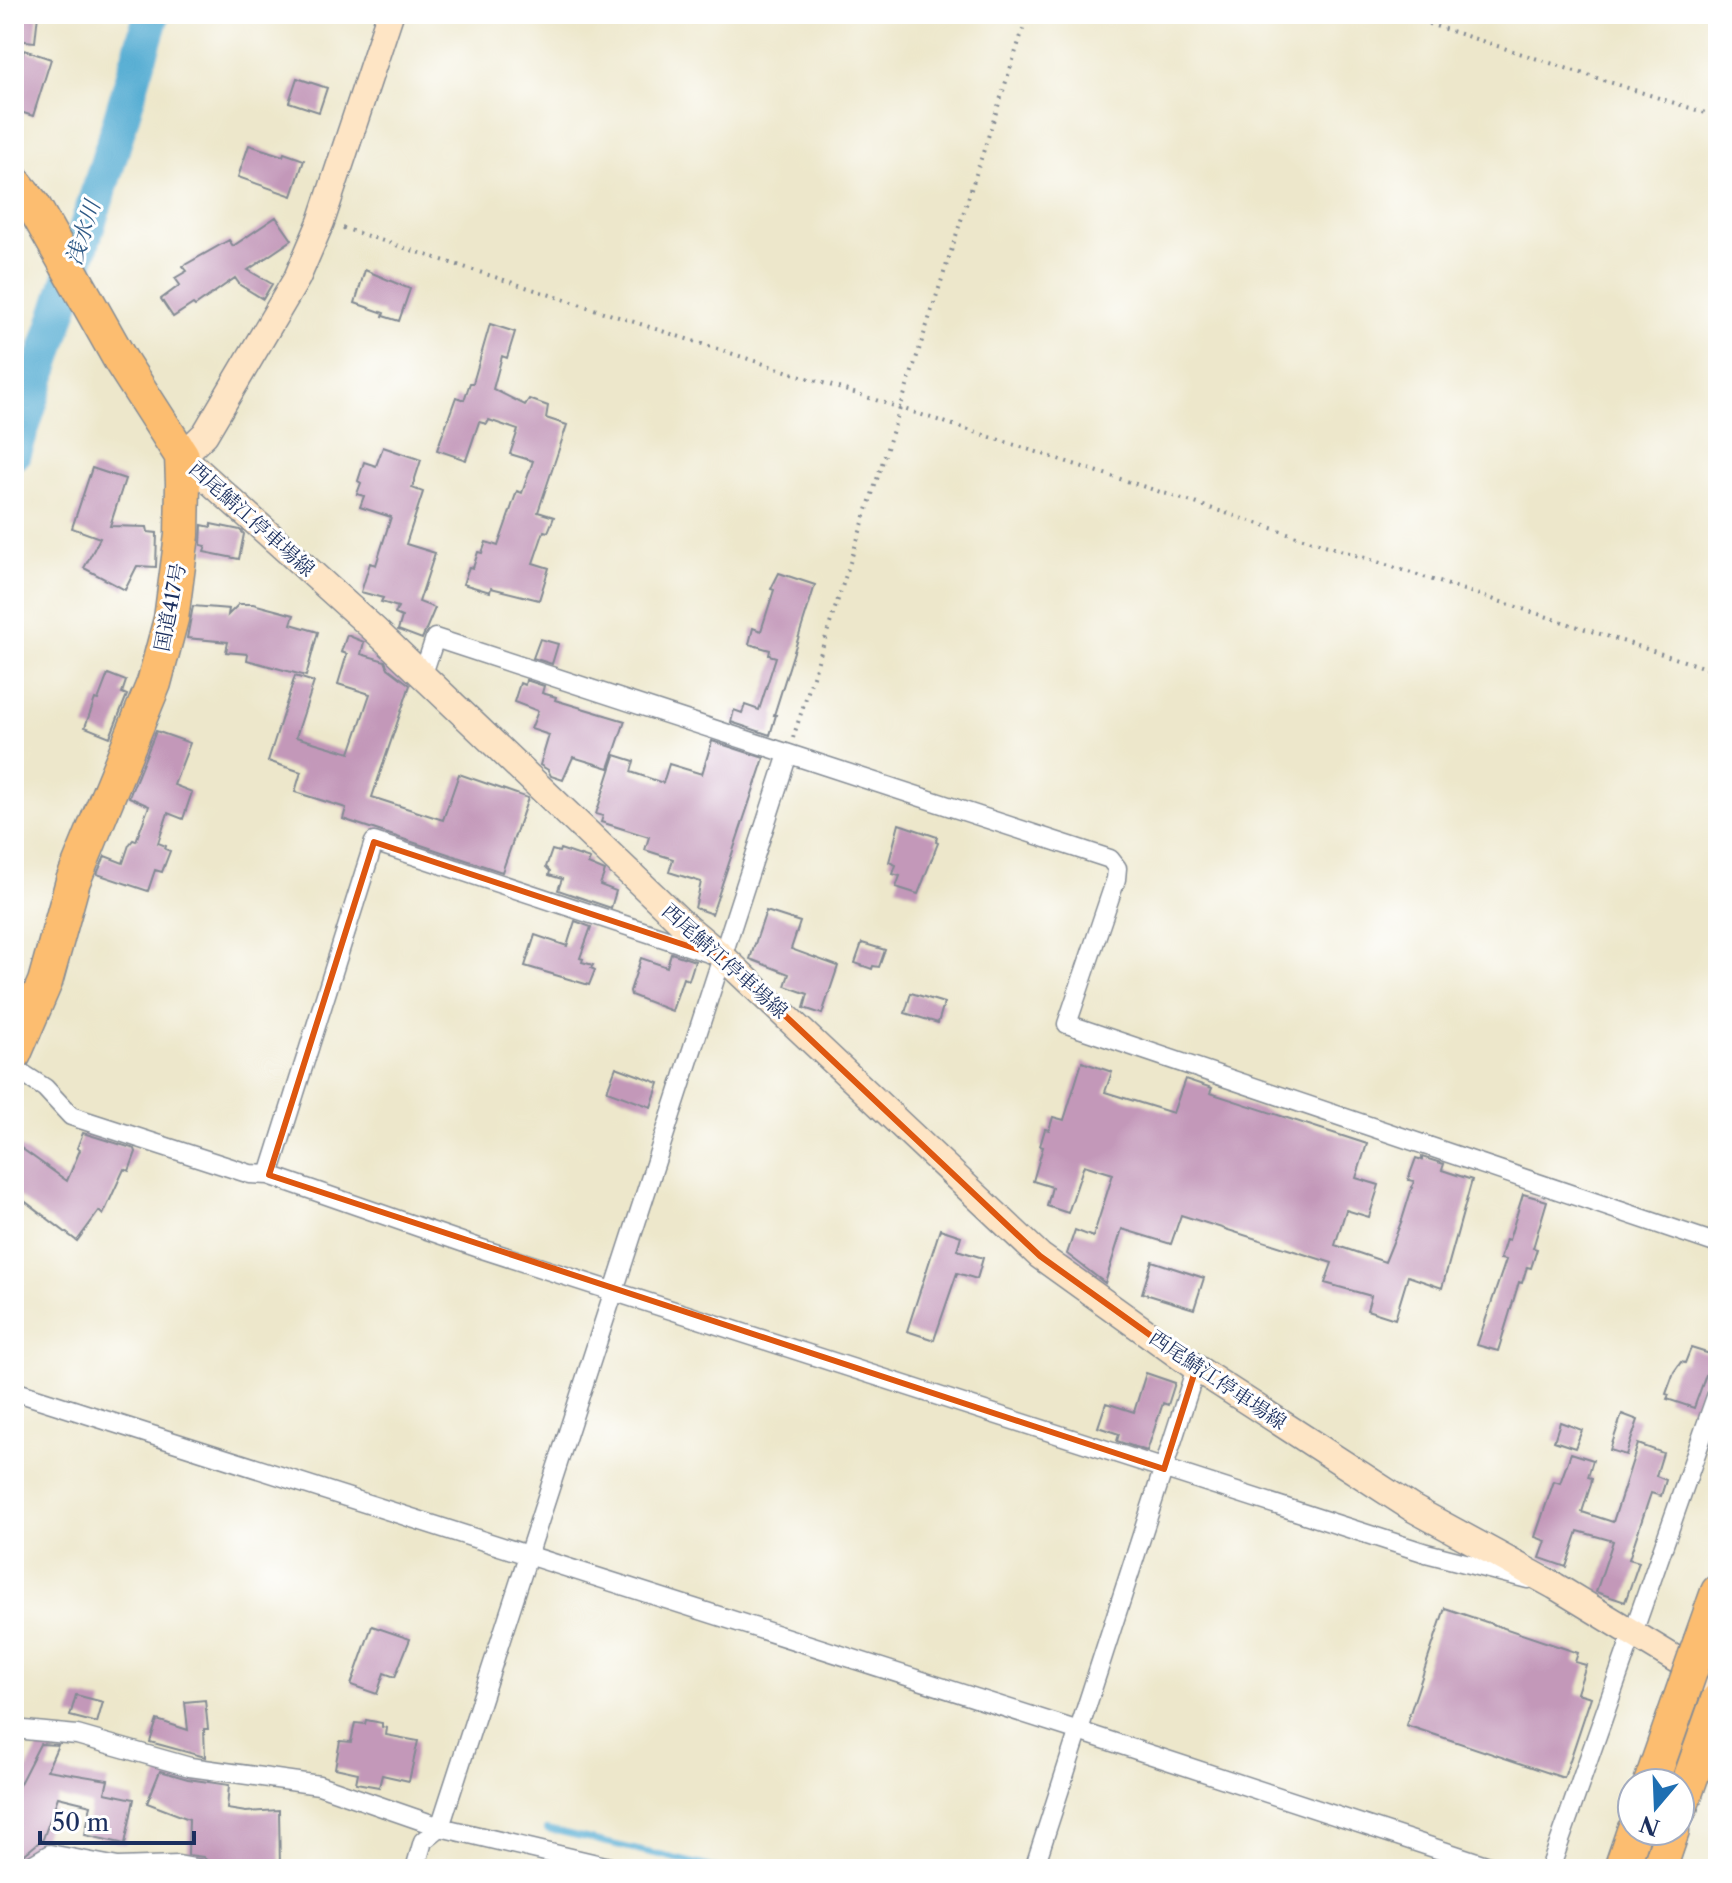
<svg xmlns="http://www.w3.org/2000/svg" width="1732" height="1883" font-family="'Libre Caslon Text','Noto Serif JP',serif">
	<rect width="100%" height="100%" fill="#fff"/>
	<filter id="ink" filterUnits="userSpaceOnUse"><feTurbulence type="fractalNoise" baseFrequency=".0125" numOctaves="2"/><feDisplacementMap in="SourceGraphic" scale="16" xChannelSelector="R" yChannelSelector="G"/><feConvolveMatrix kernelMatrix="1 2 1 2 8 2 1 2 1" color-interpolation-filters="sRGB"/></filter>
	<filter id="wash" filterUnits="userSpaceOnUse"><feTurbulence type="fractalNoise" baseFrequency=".006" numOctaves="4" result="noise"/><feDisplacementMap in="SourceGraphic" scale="32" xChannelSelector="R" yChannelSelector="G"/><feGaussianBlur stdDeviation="1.8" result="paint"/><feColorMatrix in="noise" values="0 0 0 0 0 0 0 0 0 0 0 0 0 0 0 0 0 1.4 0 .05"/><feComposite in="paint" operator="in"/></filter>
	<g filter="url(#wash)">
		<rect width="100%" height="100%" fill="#ede7cb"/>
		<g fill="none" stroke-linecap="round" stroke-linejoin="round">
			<path stroke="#56add3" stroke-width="6" d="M 547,1829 L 720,1869"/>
			<path stroke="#56add3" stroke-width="36" d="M 14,452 L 108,162 L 152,14"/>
		</g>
		<g id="blocks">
			<path fill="#c398b9" d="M 14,14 L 38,14 L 35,42 L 14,40 Z
				M 24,50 L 51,59 L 33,116 L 14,110 L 14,82 Z
				M 297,78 L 327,88 L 319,112 L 289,102 Z
				M 249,145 L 283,156 L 284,153 L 304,160 L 292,196 L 238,177 Z
				M 276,217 L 292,240 L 248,270 L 272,284 L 263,299 L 240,285 L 235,278 L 195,306 L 193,304 L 173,317 L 161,299 L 180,285 L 175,278 L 187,271 L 183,266 L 229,240 L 233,246 Z
				M 365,270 L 410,289 L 399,321 L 383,316 L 384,313 L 355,303 Z
				M 490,324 L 515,332 L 507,358 L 502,356 L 493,389 L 525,405 L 529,399 L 548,406 L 546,418 L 567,425 L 538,512 L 554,517 L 548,532 L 544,531 L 533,563 L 549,568 L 539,600 L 491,588 L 490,592 L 463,584 L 469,567 L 473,568 L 478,552 L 482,553 L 486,542 L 498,546 L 517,491 L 522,493 L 533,461 L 510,454 L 518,430 L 489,420 L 487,424 L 479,422 L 466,460 L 437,450 L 456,397 L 464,400 L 470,383 L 473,383 Z
				M 383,447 L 421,460 L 412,488 L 423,492 L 406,544 L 435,553 L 419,602 L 435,608 L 422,639 L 398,630 L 402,617 L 395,614 L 398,607 L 381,602 L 383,598 L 361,592 L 370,563 L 376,565 L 391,517 L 360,507 L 364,496 L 357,494 L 361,483 L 358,481 L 364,462 L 376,466 Z
				M 92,468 L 125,479 L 110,526 L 147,527 L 148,532 L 157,533 L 156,567 L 137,566 L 125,590 L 84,568 L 100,538 L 72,528 Z
				M 211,524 L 240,530 L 244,534 L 239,559 L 204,552 L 206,546 L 201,545 L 202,525 L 211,527 Z
				M 779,573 L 815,585 L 774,715 L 776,715 L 770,735 L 731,722 L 734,710 L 742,713 L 745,705 L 759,710 L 776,657 L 769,655 L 770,650 L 749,644 L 753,628 L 761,631 L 774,590 L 771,589 Z
				M 239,604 L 253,604 L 294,615 L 291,624 L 318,632 L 306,676 L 247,660 L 248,654 L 226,652 L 228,642 L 187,638 L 193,606 L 229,609 L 228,615 Z
				M 347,635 L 364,642 L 361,654 L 385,661 L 388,668 L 410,685 L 372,797 L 443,820 L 459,774 L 528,798 L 502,872 L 343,819 L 346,808 L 295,792 L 301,772 L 268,761 L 295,676 L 314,682 L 296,737 L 350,753 L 370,694 L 338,684 L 347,654 L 341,652 Z
				M 540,639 L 558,644 L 552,664 L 533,658 Z
				M 108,674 L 126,681 L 122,693 L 127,695 L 110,737 L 85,727 L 95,699 L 98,700 Z
				M 526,680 L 544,686 L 542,693 L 556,697 L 555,700 L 625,721 L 609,768 L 573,757 L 563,780 L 551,776 L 548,770 L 540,765 L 549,735 L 531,729 L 538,711 L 514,702 L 520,683 L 525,685 Z
				M 156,731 L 190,743 L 174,785 L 192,792 L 183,819 L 168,813 L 158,843 L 166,846 L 165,849 L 170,851 L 162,872 L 155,870 L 148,891 L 97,874 L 105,856 L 123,863 L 129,845 L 133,840 L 136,841 L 149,806 L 129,797 Z
				M 712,741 L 764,758 L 712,914 L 695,908 L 701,882 L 669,872 L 673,859 L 645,850 L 649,837 L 601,822 L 603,816 L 596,814 L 615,755 L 634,761 L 631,772 L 663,783 L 669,764 L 702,774 Z
				M 899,824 L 937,837 L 936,842 L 938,843 L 918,894 L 896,887 L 900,876 L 893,874 L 896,865 L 889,862 Z
				M 560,849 L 590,859 L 588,864 L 605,871 L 600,885 L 616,891 L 611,908 L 558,890 L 562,879 L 549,875 L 550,871 L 546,867 L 552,850 L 559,852 Z
				M 766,911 L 800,922 L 791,949 L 838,966 L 822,1014 L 804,1008 L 808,994 L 785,986 L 789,974 L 750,959 Z
				M 575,921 L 591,927 L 580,958 L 583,959 L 582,962 L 593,965 L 591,968 L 595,970 L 589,985 L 525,966 L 535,935 L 567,946 Z
				M 862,943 L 885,950 L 879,967 L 873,966 L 872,969 L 855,963 Z
				M 671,953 L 695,961 L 689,980 L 683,978 L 672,1011 L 631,995 L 630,991 L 641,958 L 667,967 Z
				M 911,993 L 944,1003 L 938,1023 L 905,1013 Z
				M 1082,1062 L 1112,1072 L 1105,1092 L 1173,1113 L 1185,1079 L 1212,1088 L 1210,1093 L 1367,1144 L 1356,1178 L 1379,1185 L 1369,1217 L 1346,1210 L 1335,1245 L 1385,1262 L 1402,1220 L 1414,1181 L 1408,1180 L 1416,1158 L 1422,1160 L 1422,1157 L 1444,1164 L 1442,1170 L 1472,1180 L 1442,1288 L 1408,1276 L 1395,1319 L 1367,1310 L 1371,1296 L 1325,1283 L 1332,1263 L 1181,1215 L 1171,1244 L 1122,1229 L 1105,1283 L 1067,1254 L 1075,1230 L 1093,1237 L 1113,1174 L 1084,1165 L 1068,1213 L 1047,1206 L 1052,1187 L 1033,1181 L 1043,1147 L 1040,1146 L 1045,1129 L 1049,1130 L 1053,1117 L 1064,1120 Z
				M 616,1067 L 659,1083 L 651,1107 L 607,1091 Z
				M 83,1133 L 135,1149 L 136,1152 L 129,1171 L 124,1169 L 103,1215 L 99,1211 L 77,1241 L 14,1193 L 14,1143 L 67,1181 L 80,1150 L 77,1148 Z
				M 1523,1194 L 1547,1201 L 1533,1248 L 1537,1249 L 1531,1268 L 1527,1267 L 1522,1283 L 1519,1282 L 1498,1351 L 1477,1345 L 1506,1260 L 1500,1259 L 1506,1239 L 1509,1240 Z
				M 940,1229 L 961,1236 L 957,1250 L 983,1258 L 977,1279 L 957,1273 L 934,1340 L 907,1331 Z
				M 1152,1261 L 1204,1278 L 1194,1309 L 1142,1293 Z
				M 1691,1348 L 1713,1355 L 1694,1408 L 1667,1399 L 1669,1395 L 1666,1394 L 1674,1372 L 1681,1362 L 1685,1363 Z
				M 1146,1373 L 1175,1383 L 1168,1405 L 1163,1403 L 1147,1451 L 1117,1441 L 1119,1434 L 1098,1427 L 1106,1403 L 1134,1412 Z
				M 1622,1414 L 1638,1420 L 1626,1455 L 1610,1450 Z
				M 1560,1422 L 1582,1430 L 1575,1448 L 1554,1441 Z
				M 1638,1444 L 1663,1453 L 1656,1476 L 1666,1480 L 1661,1496 L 1651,1493 L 1629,1559 L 1639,1562 L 1625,1602 L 1596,1592 L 1613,1541 L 1578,1531 L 1566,1567 L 1540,1558 L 1546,1541 L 1535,1537 L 1554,1481 L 1560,1483 L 1571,1453 L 1593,1460 L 1588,1477 L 1592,1478 L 1591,1484 L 1582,1512 L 1613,1522 Z
				M 1445,1608 L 1578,1653 L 1575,1662 L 1586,1665 L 1577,1693 L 1591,1697 L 1564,1778 L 1406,1725 Z
				M 372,1626 L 410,1639 L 395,1677 L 384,1673 L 377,1694 L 351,1685 Z
				M 76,1695 L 103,1702 L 97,1723 L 70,1716 Z
				M 205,1700 L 208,1729 L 204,1729 L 205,1757 L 150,1742 L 157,1720 L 188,1730 L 185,1702 Z
				M 366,1720 L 382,1723 L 382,1727 L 387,1728 L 386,1735 L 418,1741 L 409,1781 L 382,1775 L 379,1787 L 356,1783 L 358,1773 L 335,1768 L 340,1741 L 351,1742 L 355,1723 L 365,1724 Z
				M 40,1744 L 58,1745 L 47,1770 L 108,1780 L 105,1793 L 134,1799 L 125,1844 L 85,1835 L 91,1805 L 58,1797 L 43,1839 L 14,1863 L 14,1795 Z
				M 160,1771 L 188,1779 L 229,1785 L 227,1809 L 246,1812 L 279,1810 L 280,1869 L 251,1869 L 210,1863 L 203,1857 L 188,1855 L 189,1819 L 147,1803 Z"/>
		</g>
	</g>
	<g filter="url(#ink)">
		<use href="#blocks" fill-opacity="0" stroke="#848b94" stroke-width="2"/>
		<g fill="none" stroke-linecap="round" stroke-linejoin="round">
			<g stroke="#848b94" stroke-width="21">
				<path id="street" d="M 422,677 L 435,638 L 1110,859 L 1117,868 L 1116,879 L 1067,1024 L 1718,1244
					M 14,1068 L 45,1088 L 71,1116 L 250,1174 L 269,1175 L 479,1248 L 1426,1553 L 1528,1579
					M 269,1175 L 374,842 L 712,954
					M 14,1391 L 1079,1731 L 1498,1869
					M 14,1729 L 77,1735 L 190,1767 L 319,1785 L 440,1827 L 618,1869
					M 25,1869 L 50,1854 L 118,1867 L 178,1865 L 200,1869
					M 415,1869 L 423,1841 L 440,1827 L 788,754
					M 1034,1869 L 1196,1368
					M 1550,1869 L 1718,1391"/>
			</g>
			<g stroke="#848b94" stroke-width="29">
				<path id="secondary" d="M 390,14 L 321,222 L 297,278 L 205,434 L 182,456 L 375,630 L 681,922 L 724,958 L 1040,1256 L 1196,1368 L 1412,1508 L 1555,1586 L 1718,1685"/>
			</g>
			<g stroke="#848b94" stroke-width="37">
				<path id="highway" d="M 14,182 L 33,205 L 121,361 L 182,456 L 183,484 L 182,535 L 171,619 L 154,683 L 73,881 L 45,982 L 14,1054
					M 1701,1640 L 1718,1592
					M 1651,1783 L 1680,1700
					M 1680,1808 L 1718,1700
					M 1621,1869 L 1634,1831
					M 1659,1869 L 1672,1831"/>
			</g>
			<path stroke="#848b94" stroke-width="4" stroke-dasharray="2 6" stroke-linecap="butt" d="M 1398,14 L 1718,117
				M 343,228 L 1718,672
				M 793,738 L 1028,14"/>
			<use href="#street" stroke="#fff" stroke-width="18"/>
			<use href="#secondary" stroke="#fee5c5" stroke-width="26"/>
			<use href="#highway" stroke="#fcbd6f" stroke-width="34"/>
			<g stroke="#848b94" stroke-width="37" stroke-linecap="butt">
				<path id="highway-bridge" d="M 1680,1700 L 1701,1640"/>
			</g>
			<use href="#highway-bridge" stroke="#fcbd6f" stroke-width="34"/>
		</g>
	</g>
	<path fill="none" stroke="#de5710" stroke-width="6" stroke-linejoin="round" d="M 374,842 L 724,958 L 1040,1256 L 1196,1368 L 1164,1469 L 269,1175 Z"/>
	<g text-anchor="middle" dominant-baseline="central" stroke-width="6" stroke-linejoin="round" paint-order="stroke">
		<g font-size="20" fill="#1b2f5e" stroke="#fff">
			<text transform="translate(252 519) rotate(42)">西尾鯖江停車場線</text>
			<text transform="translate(170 607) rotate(-79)">国道417号</text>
			<text transform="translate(725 961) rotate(42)">西尾鯖江停車場線</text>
			<text transform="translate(1218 1380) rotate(34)">西尾鯖江停車場線</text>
		</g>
		<g font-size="22" font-style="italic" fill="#305b87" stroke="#fff">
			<text transform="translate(83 233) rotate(-72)">浅水川</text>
		</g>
	</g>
	<rect width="1732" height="1883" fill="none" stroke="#fff" stroke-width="48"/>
	<g transform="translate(1656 1807) rotate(199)"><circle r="38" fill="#ffffff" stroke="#a4acbf" stroke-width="2"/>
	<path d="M0-6L14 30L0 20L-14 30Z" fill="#1f6fb2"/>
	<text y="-12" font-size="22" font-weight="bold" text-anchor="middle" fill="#1b2f5e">N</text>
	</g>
	<path d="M40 1831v12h154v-12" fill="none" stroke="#1b2f5e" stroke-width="4"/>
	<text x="52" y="1831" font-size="24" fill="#1b2f5e" stroke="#ffffff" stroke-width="6" paint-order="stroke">50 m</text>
</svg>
